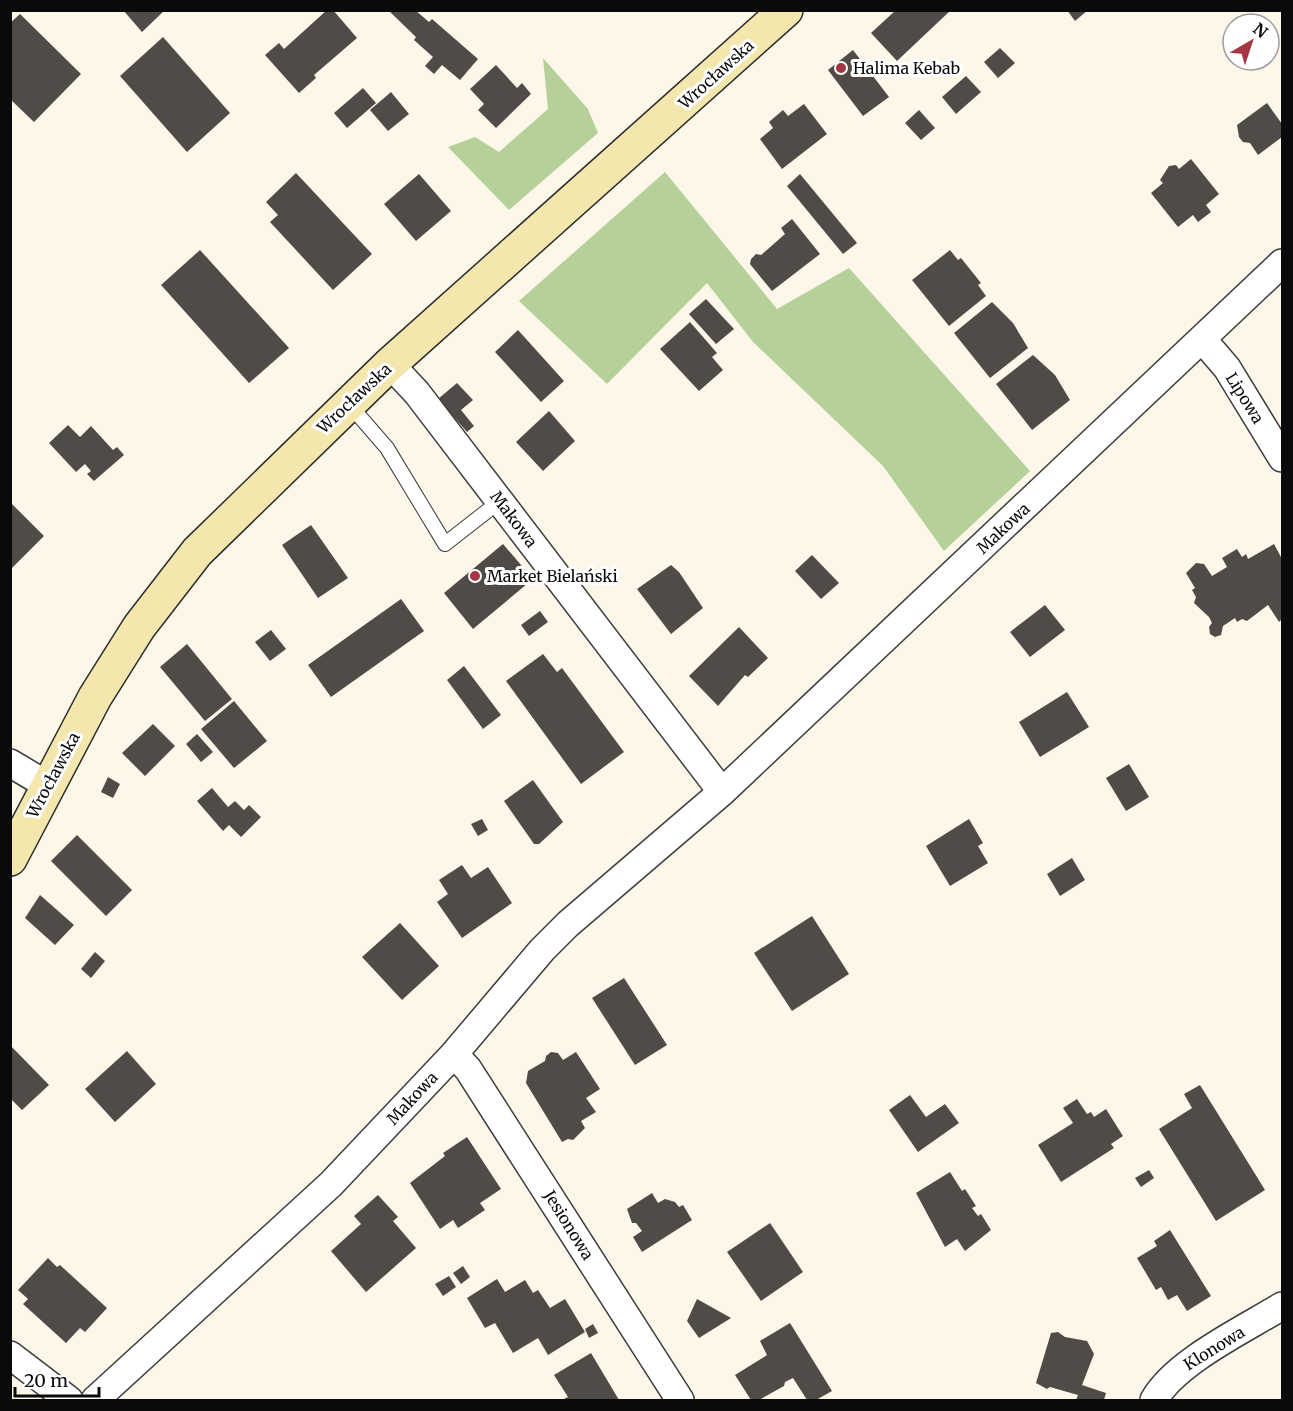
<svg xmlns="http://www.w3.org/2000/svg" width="1293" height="1411" font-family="Merriweather,serif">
	<rect width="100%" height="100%" fill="#fcf7e9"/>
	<path fill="#b6d09a" d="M 543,58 L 588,109 L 598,133 L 509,210 L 448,147 L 475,137 L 499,152 L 548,109 Z
		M 665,172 L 777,309 L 849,268 L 1030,471 L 944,551 L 883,466 L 753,342 L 707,283 L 607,384 L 519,301 Z"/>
	<path fill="#514b48" d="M 123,10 L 165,10 L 142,32 Z
		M 327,10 L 333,10 L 357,38 L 314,75 L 316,78 L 299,93 L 265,55 L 279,43 L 284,49 Z
		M 388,10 L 415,10 L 429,22 L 432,19 L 478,59 L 460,80 L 442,65 L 434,74 L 425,66 L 433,57 L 414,40 L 416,37 Z
		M 896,10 L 951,10 L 897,61 L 871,33 Z
		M 1067,10 L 1088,10 L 1075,21 Z
		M 20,14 L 81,74 L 34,122 L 10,99 L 10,23 Z
		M 163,37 L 230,113 L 187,152 L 120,76 Z
		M 1000,48 L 1015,63 L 998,78 L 984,62 Z
		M 853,50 L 889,97 L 863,116 L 828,70 Z
		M 496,65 L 517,88 L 522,83 L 531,94 L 496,128 L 478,110 L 484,104 L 470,89 Z
		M 966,76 L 981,92 L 956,114 L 942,97 Z
		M 363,88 L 376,103 L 347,128 L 334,113 Z
		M 391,92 L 409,114 L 388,131 L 370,110 Z
		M 1267,103 L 1282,124 L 1282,137 L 1258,155 L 1250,143 L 1243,142 L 1239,137 L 1237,125 Z
		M 804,104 L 827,134 L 782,169 L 760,139 L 773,128 L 769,122 L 783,110 L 788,116 Z
		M 919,110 L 935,128 L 921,140 L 905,123 Z
		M 1191,159 L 1219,194 L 1206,205 L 1211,212 L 1198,222 L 1193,215 L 1178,227 L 1151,193 L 1163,183 L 1160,180 L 1169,166 L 1176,165 L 1179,169 Z
		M 296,173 L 372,254 L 333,290 L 270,222 L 278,215 L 266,202 Z
		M 419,174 L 451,211 L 416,241 L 384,204 Z
		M 800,174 L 857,243 L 843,254 L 787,186 Z
		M 792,219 L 820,254 L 772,291 L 750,264 L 751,259 L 756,254 L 761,255 L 785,234 L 781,228 Z
		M 200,250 L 289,348 L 249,383 L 161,285 Z
		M 950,250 L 958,260 L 961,258 L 981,283 L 978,285 L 986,296 L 949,326 L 912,280 Z
		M 706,299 L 734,329 L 716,344 L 689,314 Z
		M 992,302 L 1013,323 L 1028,348 L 990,378 L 954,333 Z
		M 690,322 L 717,353 L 712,357 L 723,370 L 699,391 L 660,349 Z
		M 518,330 L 564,381 L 541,402 L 495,352 Z
		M 1033,355 L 1055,375 L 1070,400 L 1032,430 L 996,384 Z
		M 457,383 L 473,400 L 461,410 L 474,426 L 467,432 L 438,399 Z
		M 549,411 L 575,441 L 543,471 L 516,442 Z
		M 68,425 L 80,437 L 91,426 L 113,450 L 117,447 L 124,455 L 94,481 L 87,474 L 91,471 L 85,464 L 76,472 L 49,443 Z
		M 12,504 L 44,536 L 10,570 L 10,506 Z
		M 311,525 L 348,578 L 318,598 L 282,545 Z
		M 503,544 L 533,579 L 473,629 L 444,593 Z
		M 1274,544 L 1282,559 L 1282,619 L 1279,622 L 1268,605 L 1247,621 L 1242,619 L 1237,622 L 1235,618 L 1223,626 L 1221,635 L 1215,637 L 1210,634 L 1209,627 L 1212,623 L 1209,617 L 1194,603 L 1196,597 L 1192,590 L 1195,588 L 1186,573 L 1196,563 L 1204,564 L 1212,576 L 1227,567 L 1222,558 L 1237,549 L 1242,557 L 1246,554 L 1248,559 Z
		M 812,555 L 839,583 L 821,599 L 795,571 Z
		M 671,565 L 679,572 L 703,608 L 671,634 L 637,589 Z
		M 401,599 L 424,631 L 331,697 L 308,665 Z
		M 1045,605 L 1065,630 L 1030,657 L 1010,632 Z
		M 540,611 L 548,622 L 529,636 L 521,625 Z
		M 739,627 L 768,658 L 748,677 L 745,675 L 718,706 L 689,676 Z
		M 271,630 L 286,649 L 270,661 L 255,642 Z
		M 187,644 L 232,699 L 205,721 L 160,667 Z
		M 543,654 L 557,672 L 562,668 L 624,752 L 581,784 L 506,681 Z
		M 464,666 L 501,715 L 483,729 L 447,680 Z
		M 1067,692 L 1089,727 L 1040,757 L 1019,722 Z
		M 234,701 L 267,741 L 234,768 L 201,729 Z
		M 153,724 L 175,746 L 145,776 L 122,753 Z
		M 197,734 L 213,752 L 201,762 L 186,744 Z
		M 1129,764 L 1149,797 L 1126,811 L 1106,778 Z
		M 108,777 L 120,784 L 113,798 L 101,792 Z
		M 533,780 L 563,822 L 539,844 L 534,844 L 504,801 Z
		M 212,788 L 228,807 L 235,801 L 244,810 L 249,805 L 261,817 L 241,837 L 229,825 L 223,831 L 197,801 Z
		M 482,819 L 488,830 L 478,836 L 471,824 Z
		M 969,819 L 983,843 L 978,846 L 988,863 L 950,886 L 926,846 Z
		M 77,835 L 132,890 L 106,916 L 51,861 Z
		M 1072,858 L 1085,880 L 1060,896 L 1047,874 Z
		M 462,865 L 471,878 L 488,867 L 512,903 L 462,938 L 437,902 L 448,894 L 439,880 Z
		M 40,895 L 74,925 L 55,945 L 25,918 Z
		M 812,916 L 849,974 L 792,1011 L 754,953 Z
		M 400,923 L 439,966 L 402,1000 L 362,957 Z
		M 95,952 L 105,961 L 91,978 L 81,969 Z
		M 624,978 L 667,1045 L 635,1065 L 592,998 Z
		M 10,1045 L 49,1085 L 22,1110 L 10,1098 Z
		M 127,1051 L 156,1084 L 115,1122 L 85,1089 Z
		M 551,1052 L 558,1053 L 563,1060 L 576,1052 L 600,1089 L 586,1098 L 596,1112 L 581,1121 L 585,1128 L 573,1140 L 568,1139 L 562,1142 L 526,1083 L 528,1071 L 545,1061 L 546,1056 Z
		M 1200,1085 L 1265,1190 L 1216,1221 L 1159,1129 L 1192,1108 L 1184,1094 Z
		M 910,1095 L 926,1117 L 945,1104 L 959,1123 L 918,1152 L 889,1110 Z
		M 1077,1099 L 1087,1114 L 1091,1112 L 1094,1117 L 1106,1109 L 1123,1136 L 1111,1144 L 1114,1148 L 1061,1182 L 1038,1145 L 1073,1123 L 1063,1108 Z
		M 467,1137 L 501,1189 L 480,1203 L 485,1210 L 458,1228 L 453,1220 L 440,1229 L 410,1183 L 445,1156 L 443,1153 Z
		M 1149,1170 L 1154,1178 L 1141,1187 L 1135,1178 Z
		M 950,1172 L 962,1191 L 965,1189 L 976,1206 L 972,1208 L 978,1216 L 981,1214 L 991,1230 L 965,1251 L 957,1239 L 945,1247 L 916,1193 Z
		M 652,1193 L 658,1203 L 665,1199 L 675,1202 L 679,1207 L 683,1205 L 692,1220 L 642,1252 L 633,1237 L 642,1231 L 636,1223 L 632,1223 L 627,1209 Z
		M 378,1195 L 398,1217 L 393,1221 L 416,1248 L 366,1292 L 331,1251 L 361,1224 L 354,1216 Z
		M 770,1223 L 803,1272 L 761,1301 L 727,1252 Z
		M 1170,1230 L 1211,1296 L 1187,1311 L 1177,1295 L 1168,1300 L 1161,1287 L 1156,1290 L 1137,1258 L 1157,1246 L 1154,1241 Z
		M 48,1258 L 57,1267 L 60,1265 L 107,1308 L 85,1332 L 80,1328 L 66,1343 L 23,1304 L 28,1299 L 18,1290 Z
		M 463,1266 L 470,1277 L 461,1284 L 453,1273 Z
		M 449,1276 L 456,1287 L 443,1296 L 435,1284 Z
		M 497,1279 L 505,1292 L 525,1280 L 533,1293 L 538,1290 L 550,1308 L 565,1299 L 585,1332 L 548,1355 L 538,1338 L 513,1353 L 495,1323 L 485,1328 L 467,1298 Z
		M 697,1299 L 731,1318 L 699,1338 L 687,1321 Z
		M 790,1323 L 832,1391 L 816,1400 L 807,1400 L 793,1378 L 785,1382 L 784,1386 L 759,1400 L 751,1400 L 735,1375 L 767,1355 L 760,1341 Z
		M 593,1324 L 598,1333 L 589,1338 L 585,1329 Z
		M 1058,1332 L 1065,1337 L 1087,1341 L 1094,1354 L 1082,1385 L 1106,1393 L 1104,1400 L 1076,1400 L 1078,1395 L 1050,1387 L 1047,1389 L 1036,1383 L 1051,1333 Z
		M 591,1353 L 619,1400 L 562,1400 L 568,1397 L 554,1375 Z"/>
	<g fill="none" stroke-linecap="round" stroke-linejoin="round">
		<g stroke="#3d3d3d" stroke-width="16">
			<path id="lane" d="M 348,403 L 387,448 L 445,544 L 500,501"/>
		</g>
		<g stroke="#3d3d3d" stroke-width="30">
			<path id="street" d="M 1203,340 L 1227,368 L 1282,458
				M 390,364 L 417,393 L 722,792
				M 10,763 L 47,785
				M 454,1054 L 468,1069 L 680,1400
				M 10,1355 L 69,1400
				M 95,1400 L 331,1184 L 454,1054 L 542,950 L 568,924 L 722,792 L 1282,263
				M 1154,1400 C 1175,1362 1245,1329 1282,1306"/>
		</g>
		<g stroke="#2c2c2c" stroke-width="36">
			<path id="secondary" d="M 10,859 L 95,697 L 139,627 L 197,552 L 390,364 L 786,10"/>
		</g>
		<use href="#lane" stroke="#fff" stroke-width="14"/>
		<use href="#street" stroke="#fff" stroke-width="27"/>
		<use href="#secondary" stroke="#f4e7ad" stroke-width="33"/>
	</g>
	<g fill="#a63543" stroke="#fff" stroke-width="2">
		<circle cx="841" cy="68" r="6"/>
		<circle cx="475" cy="576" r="6"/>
	</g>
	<g text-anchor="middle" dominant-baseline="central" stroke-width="6" stroke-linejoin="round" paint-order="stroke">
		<g font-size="16" fill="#0a0a0a" stroke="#fff" text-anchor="start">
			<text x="853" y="68">Halima Kebab</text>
			<text x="487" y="576">Market Bielański</text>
		</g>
		<g font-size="16" fill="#0a0a0a" stroke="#fff">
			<text transform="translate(716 74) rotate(-42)">Wrocławska</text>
			<text transform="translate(354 398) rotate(-43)">Wrocławska</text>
			<text transform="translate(1245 398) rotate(58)">Lipowa</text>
			<text transform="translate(514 519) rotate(53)">Makowa</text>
			<text transform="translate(1003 528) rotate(-43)">Makowa</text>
			<text transform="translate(53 775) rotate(-62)">Wrocławska</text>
			<text transform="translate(412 1098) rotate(-47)">Makowa</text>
			<text transform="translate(569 1225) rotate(58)">Jesionowa</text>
			<text transform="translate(1214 1348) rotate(-32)">Klonowa</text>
		</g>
	</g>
	<rect width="1293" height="1411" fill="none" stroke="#0a0a0a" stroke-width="24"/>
	<g transform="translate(1251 42) rotate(39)"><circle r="28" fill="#ffffff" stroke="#9d9d9d" stroke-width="1.5"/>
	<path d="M0-4.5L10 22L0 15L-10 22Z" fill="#a63543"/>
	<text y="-9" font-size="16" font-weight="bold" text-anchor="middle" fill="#0a0a0a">N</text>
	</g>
	<path d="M15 1387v9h84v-9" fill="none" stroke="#0a0a0a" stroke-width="3"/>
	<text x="24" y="1387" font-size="18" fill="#0a0a0a" stroke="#ffffff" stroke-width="4.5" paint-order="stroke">20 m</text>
</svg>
